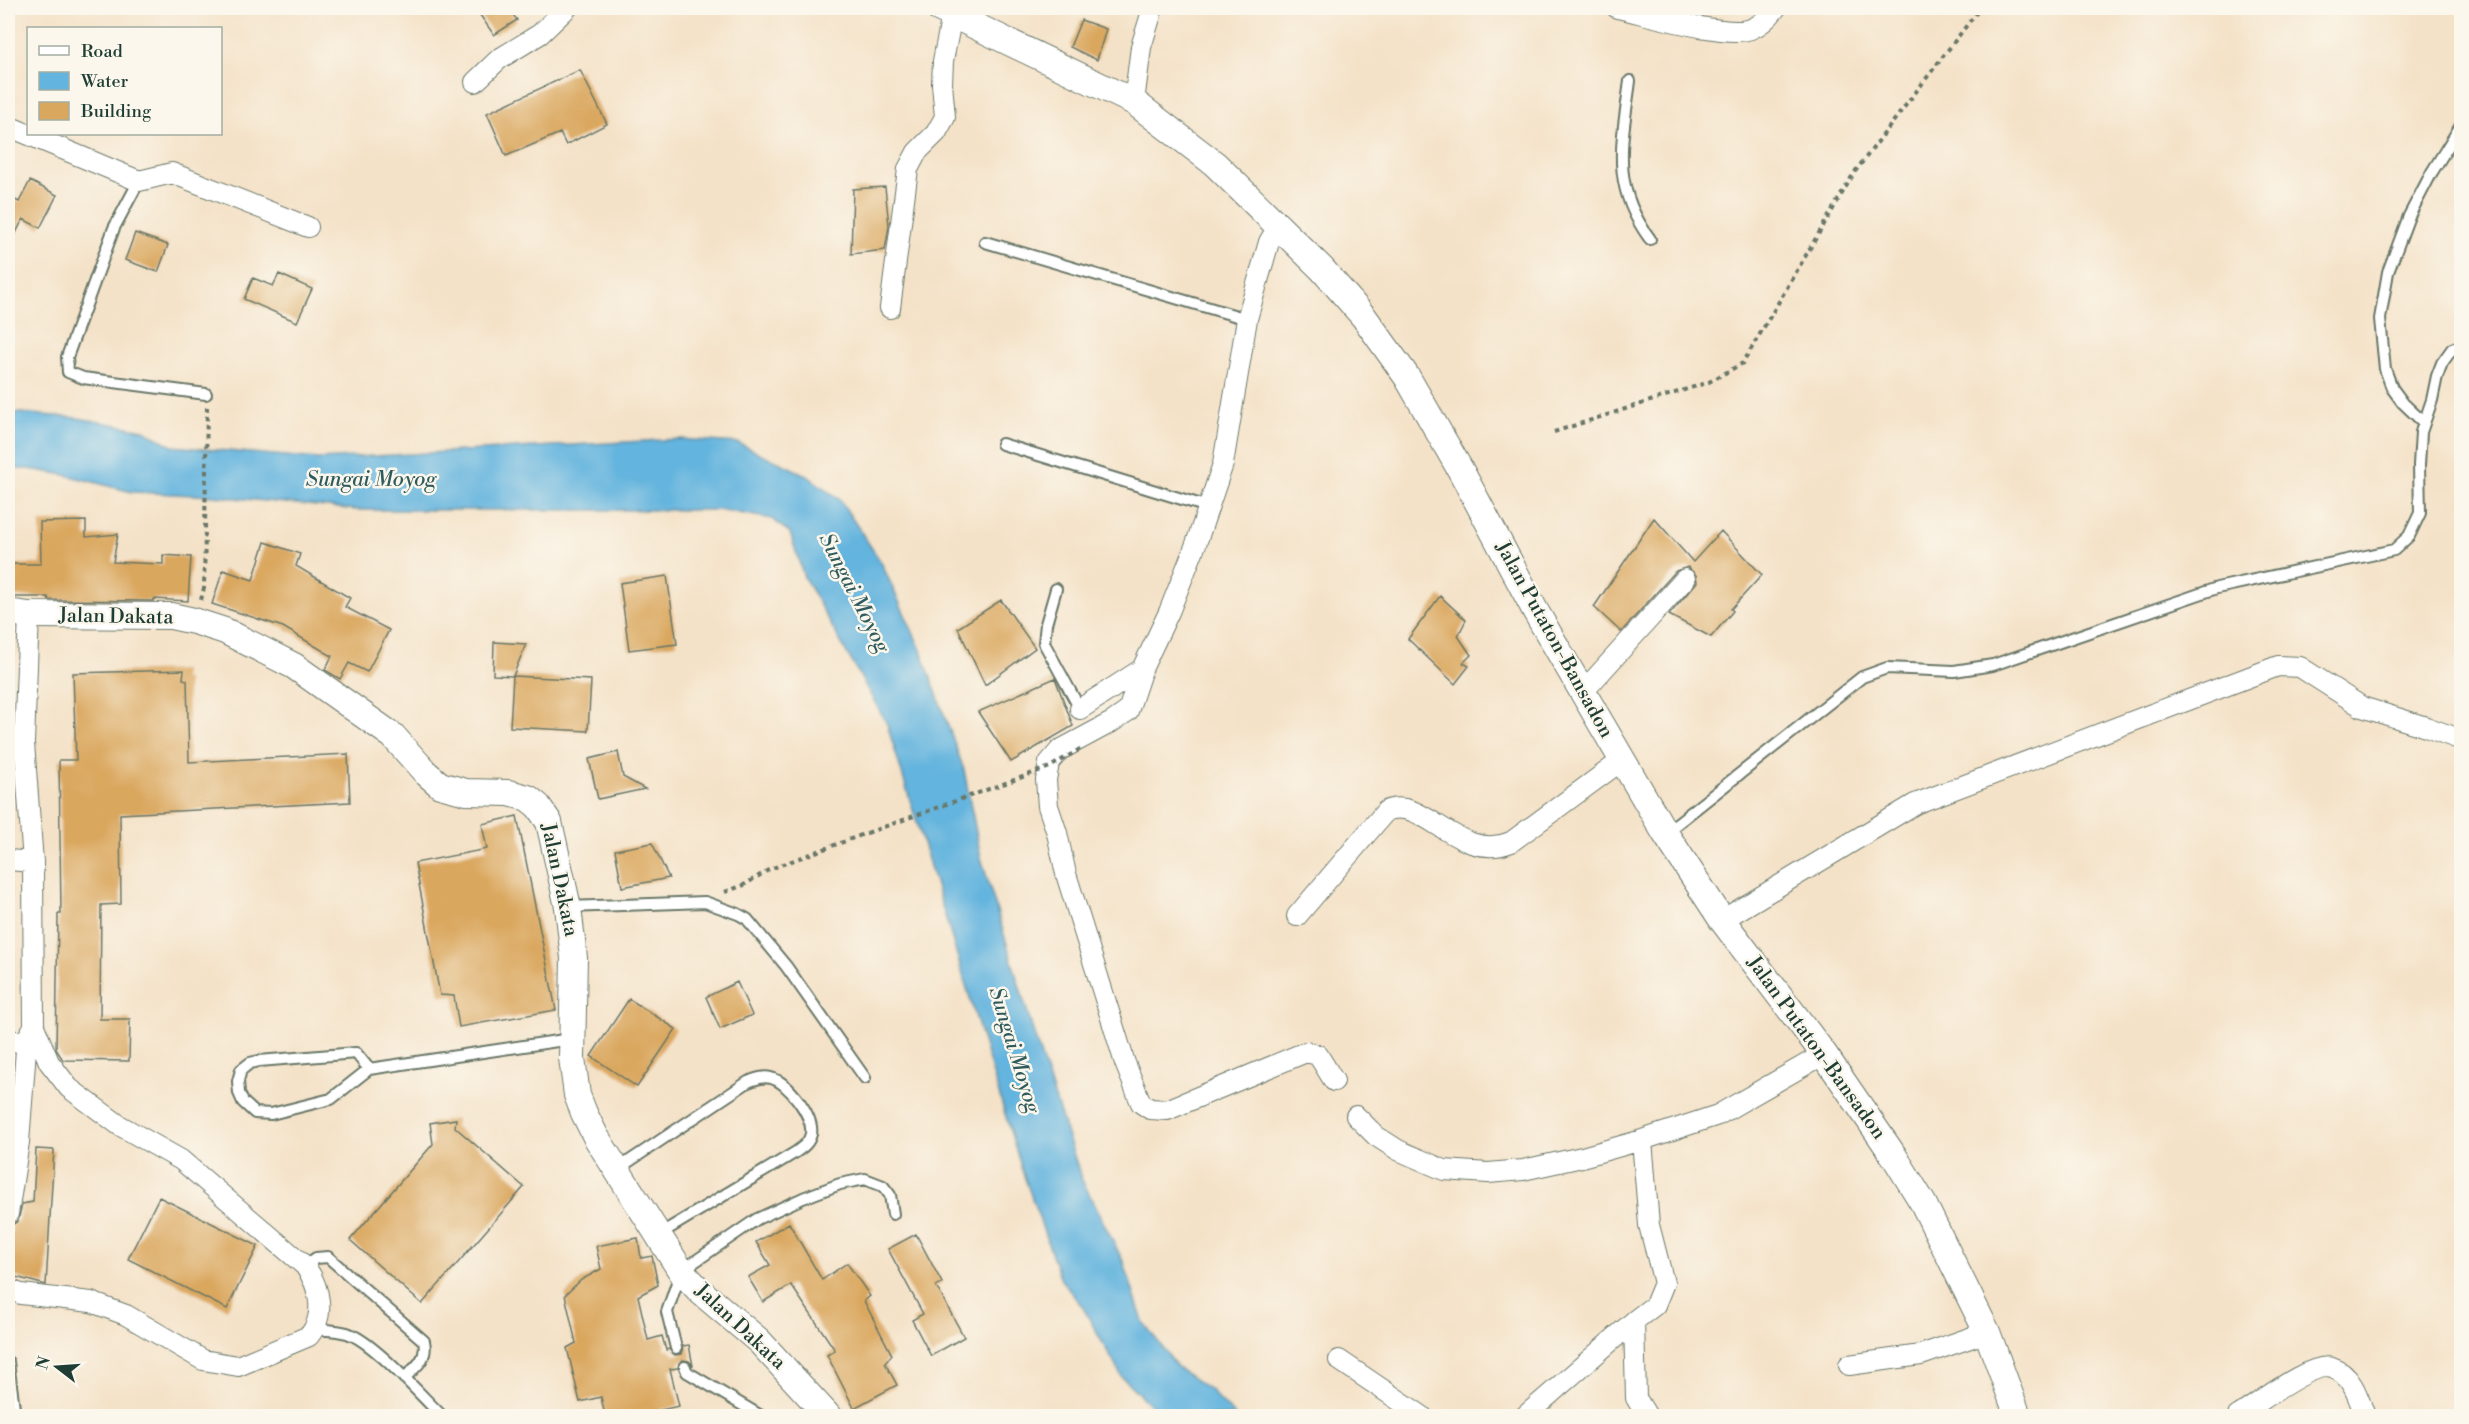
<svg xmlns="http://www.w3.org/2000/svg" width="2469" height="1424" font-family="'Libre Bodoni',serif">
	<rect width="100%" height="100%" fill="#fbf7ec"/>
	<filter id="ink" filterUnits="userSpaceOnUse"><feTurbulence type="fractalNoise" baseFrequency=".0167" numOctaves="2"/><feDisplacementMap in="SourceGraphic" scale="12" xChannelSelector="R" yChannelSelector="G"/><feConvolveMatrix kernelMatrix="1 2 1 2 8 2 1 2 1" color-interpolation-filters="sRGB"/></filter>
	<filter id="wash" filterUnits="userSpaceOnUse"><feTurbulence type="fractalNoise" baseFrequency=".008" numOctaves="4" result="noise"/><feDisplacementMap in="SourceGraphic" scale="24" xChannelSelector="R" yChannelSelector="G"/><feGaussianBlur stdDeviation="1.35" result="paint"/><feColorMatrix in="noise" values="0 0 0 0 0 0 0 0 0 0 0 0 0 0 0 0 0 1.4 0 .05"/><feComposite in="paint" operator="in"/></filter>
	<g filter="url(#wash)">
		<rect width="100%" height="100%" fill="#f4e2c8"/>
		<path fill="#63b4de" stroke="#417889" stroke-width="1.5" d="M 8,412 L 78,418 L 144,430 L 172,446 L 319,459 L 679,439 L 738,443 L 806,475 L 840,500 L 881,562 L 921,650 L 964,770 L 981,858 L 1037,1044 L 1082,1180 L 1124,1263 L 1143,1322 L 1178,1368 L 1210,1390 L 1235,1416 L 1167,1416 L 1148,1403 L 1122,1377 L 1082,1306 L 1061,1280 L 1022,1170 L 887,724 L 804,577 L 790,533 L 772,519 L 722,510 L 358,510 L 214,496 L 132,492 L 66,475 L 29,469 L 8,469 Z"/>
		<g id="blocks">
			<path fill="#daa75e" d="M 475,8 L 508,8 L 517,20 L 494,35 Z
				M 1081,20 L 1106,29 L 1097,60 L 1070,47 Z
				M 580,70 L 607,124 L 566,145 L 560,133 L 506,156 L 487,113 Z
				M 30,181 L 57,195 L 40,228 L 23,219 L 8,249 L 8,196 L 19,202 Z
				M 885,187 L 889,226 L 885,250 L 851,254 L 853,189 Z
				M 135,233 L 168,245 L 158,272 L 125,260 Z
				M 279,274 L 312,289 L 297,322 L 244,299 L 253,278 L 273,286 Z
				M 1654,518 L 1693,562 L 1721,531 L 1762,575 L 1731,609 L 1733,611 L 1711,637 L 1669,615 L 1697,582 L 1696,575 L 1688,567 L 1676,571 L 1621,632 L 1594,607 Z
				M 86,521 L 86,537 L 118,534 L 113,562 L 163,564 L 163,555 L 191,557 L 188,601 L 154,599 L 154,601 L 49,600 L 48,597 L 8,597 L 8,564 L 41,564 L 40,522 Z
				M 265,542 L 300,554 L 296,566 L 350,598 L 345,607 L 389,630 L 367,672 L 349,663 L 340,679 L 325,670 L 332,656 L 283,627 L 212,604 L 223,570 L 253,580 Z
				M 667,576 L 677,644 L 629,650 L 620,583 Z
				M 1440,596 L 1466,620 L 1458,636 L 1471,655 L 1463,663 L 1469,666 L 1455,684 L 1408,639 Z
				M 1001,600 L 1035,648 L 985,685 L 958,628 Z
				M 494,642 L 526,644 L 513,676 L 493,675 Z
				M 184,670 L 183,679 L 187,680 L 189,762 L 348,754 L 350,802 L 120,814 L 121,904 L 101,905 L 100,1019 L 130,1019 L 129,1061 L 63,1060 L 56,1049 L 58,914 L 61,914 L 59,760 L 76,760 L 73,673 Z
				M 513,676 L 591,680 L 588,731 L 510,727 Z
				M 1055,678 L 1073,726 L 1011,762 L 978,712 Z
				M 618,752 L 623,777 L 645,789 L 598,799 L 589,759 Z
				M 517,816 L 556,1010 L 459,1027 L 454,996 L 440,995 L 415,863 L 487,849 L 482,824 Z
				M 652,843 L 669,878 L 622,887 L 615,850 Z
				M 737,982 L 752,1015 L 720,1029 L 706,997 Z
				M 629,999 L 676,1029 L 637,1087 L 591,1056 Z
				M 456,1119 L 455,1127 L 524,1187 L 422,1304 L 350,1240 L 433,1144 L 430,1123 Z
				M 36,1149 L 54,1150 L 46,1285 L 8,1275 L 12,1225 L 18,1221 L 22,1204 L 33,1202 Z
				M 159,1197 L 258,1246 L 227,1309 L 128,1259 Z
				M 789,1223 L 822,1280 L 847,1263 L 870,1296 L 864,1301 L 892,1355 L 885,1363 L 897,1385 L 854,1408 L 827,1355 L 835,1350 L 791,1285 L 763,1302 L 748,1277 L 770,1265 L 756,1242 Z
				M 916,1234 L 942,1283 L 936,1286 L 964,1337 L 931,1356 L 912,1320 L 923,1314 L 888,1249 Z
				M 638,1238 L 641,1258 L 652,1256 L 658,1285 L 638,1296 L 648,1340 L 662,1336 L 666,1350 L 669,1349 L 675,1355 L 681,1354 L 683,1346 L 689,1345 L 693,1366 L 689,1361 L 683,1360 L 679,1363 L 678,1368 L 670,1369 L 679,1406 L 634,1416 L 605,1416 L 601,1397 L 580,1402 L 567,1348 L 576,1343 L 565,1295 L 581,1280 L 601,1269 L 596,1246 Z"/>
		</g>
	</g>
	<g filter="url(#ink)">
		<use href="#blocks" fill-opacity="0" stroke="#6a7768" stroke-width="1.5"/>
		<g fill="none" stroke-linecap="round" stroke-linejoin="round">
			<g stroke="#6a7768" stroke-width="14">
				<path id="service" d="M 1630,81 C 1622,143 1610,185 1650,239
					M 139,181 L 114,228 L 67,357 L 68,372 L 83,378 L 206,394
					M 985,242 L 1247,319
					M 2424,423 L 2403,403 L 2392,388 L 2385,369 L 2380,319 L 2388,272 L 2409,216 L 2432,172 L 2462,124
					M 1002,444 L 1208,507
					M 1056,589 L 1046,624 L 1044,643 L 1080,709
					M 1665,833 L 1862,677 L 1887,668 L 1954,671 L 1993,665 L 2217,588 L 2394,550 L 2409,536 L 2420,513 L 2419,465 L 2421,432 L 2432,400 L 2437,376 L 2442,363 L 2452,349 L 2462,345
					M 568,907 L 705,902 L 738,914 L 747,919 L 786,966 L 865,1078
					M 369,1069 L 356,1053 L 259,1061 L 250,1063 L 241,1070 L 238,1081 L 239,1093 L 243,1102 L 255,1113 L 271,1114 L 331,1099 L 369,1069 L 571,1039
					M 616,1170 L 748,1082 C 756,1079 763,1076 771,1078 C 788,1082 814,1116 811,1134 C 809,1143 803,1147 796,1152 L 658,1235
					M 305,1266 L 316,1258 L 328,1257 L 424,1341 C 428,1359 416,1367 404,1378
					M 315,1329 C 325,1330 337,1330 347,1333 C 373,1341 421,1396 442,1416
					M 676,1348 L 667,1312 L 681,1271 L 757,1219 L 803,1198 L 840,1184 L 865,1179 L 883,1186 L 890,1195 L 893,1214
					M 8,1362 L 15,1416
					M 685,1367 L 687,1372 L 761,1416"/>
			</g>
			<g stroke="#6a7768" stroke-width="22">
				<path id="minor" d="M 1617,8 C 1646,14 1726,38 1751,29 C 1761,25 1770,16 1776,8
					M 475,82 L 499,59 L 540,34 L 567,8
					M 1134,102 L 1141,47 L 1153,8
					M 8,126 L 139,181 L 172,173 L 308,227
					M 890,308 L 908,169 L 917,152 L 936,133 L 945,117 L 942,84 L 943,61 L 952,15
					M 1142,669 L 1128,711 L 1112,722 L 1060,750 L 1049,763 L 1046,780 L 1048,806 L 1057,833 L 1066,874 L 1125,1063 L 1141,1103 L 1150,1109 L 1167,1110 L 1306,1052 L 1318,1055 L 1334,1081
					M 1582,693 L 1685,579
					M 1080,709 L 1142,669 L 1169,612 L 1196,544 L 1223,464 L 1247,319 L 1269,242 L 1278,227
					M 8,860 L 33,862
					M 1297,916 L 1386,811 C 1423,794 1459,864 1511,842 L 1621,761
					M 1722,920 L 1915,804 L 2278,666 L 2300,667 L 2362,707 L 2426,727 L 2462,740
					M 8,1042 L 28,1040
					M 1356,1116 L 1376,1136 L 1398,1150 L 1444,1170 L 1488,1173 L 1523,1170 L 1582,1157 L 1642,1140 L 1718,1115 L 1824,1054
					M 8,1214 L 19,1142 L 26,1050 L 29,1035 L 34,1026 L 33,862 L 24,743 L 29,615
					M 8,1289 L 21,1294 L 91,1302 L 126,1315 L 203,1360 L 238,1366 L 309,1336 C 326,1316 320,1287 305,1266 L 181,1160 L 119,1125 L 69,1088 L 49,1062 L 34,1026
					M 1634,1321 L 1636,1398 L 1647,1416
					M 1339,1360 L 1422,1416
					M 1849,1365 L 1921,1355 L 1987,1332
					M 1525,1416 L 1634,1321 L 1655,1305 L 1664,1283 L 1649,1225 L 1642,1140
					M 2238,1416 C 2257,1405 2311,1361 2332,1368 C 2352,1374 2359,1399 2365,1416"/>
			</g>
			<g stroke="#6a7768" stroke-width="28">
				<path id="tertiary" d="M 938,8 L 1134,102 L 1215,164 L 1322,269 L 1364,317 L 1407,377 L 1461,471 L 1536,612 L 1665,833 L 1722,920 L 1824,1054 L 1894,1156 L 1923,1203 L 1987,1332 L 2018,1416
					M 8,612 L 29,615 L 171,616 L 194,621 L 225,631 L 294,666 L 393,736 L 426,773 L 440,785 L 466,792 L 509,793 L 528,798 L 538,806 L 549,822 L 568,907 L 574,958 L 572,1058 L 577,1095 L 584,1113 L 596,1137 L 681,1271 L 701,1292 L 759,1341 L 828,1416"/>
			</g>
			<path stroke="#6a7768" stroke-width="4" stroke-dasharray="4.5 4.5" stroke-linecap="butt" d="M 1554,432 L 1709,382 L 1743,363 L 1854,173 L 1980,8
				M 201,600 L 204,588 L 207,407
				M 725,892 L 744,885 L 770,869 L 867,833"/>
			<use href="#service" stroke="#fff" stroke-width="10"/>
			<use href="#minor" stroke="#fff" stroke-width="20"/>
			<use href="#tertiary" stroke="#fff" stroke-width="26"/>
			<path stroke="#6a7768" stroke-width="4" stroke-dasharray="4.5 4.5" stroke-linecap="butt" d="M 867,833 L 1050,767 L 1080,749"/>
		</g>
	</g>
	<g text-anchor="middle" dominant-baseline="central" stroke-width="5" stroke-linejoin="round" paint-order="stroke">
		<g font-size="20" fill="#1f3d34" stroke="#fbf7ec">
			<text transform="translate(116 617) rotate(1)">Jalan Dakata</text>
			<text transform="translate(1554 640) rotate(61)">Jalan Putaton-Bansadon</text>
			<text transform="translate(559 880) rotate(78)">Jalan Dakata</text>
			<text transform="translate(1816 1048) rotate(54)">Jalan Putaton-Bansadon</text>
			<text transform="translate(740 1327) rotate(43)">Jalan Dakata</text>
		</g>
		<g font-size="21" font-style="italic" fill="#305b5e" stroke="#fbf7ec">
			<text x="371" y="480">Sungai Moyog</text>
			<text transform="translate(854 593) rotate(63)">Sungai Moyog</text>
			<text transform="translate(1014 1050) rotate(73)">Sungai Moyog</text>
		</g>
	</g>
	<rect width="2469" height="1424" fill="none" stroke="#fbf7ec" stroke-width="30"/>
	<rect x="27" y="27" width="195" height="108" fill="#fbf7ec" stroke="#a3ada2" stroke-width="1.5"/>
	<rect x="39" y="46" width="30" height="9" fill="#ffffff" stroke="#a3ada2" stroke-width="1.5"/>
	<text x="81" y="57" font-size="18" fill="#1f3d34">Road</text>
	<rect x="39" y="72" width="30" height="18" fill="#63b4de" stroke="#a3ada2" stroke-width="1.5"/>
	<text x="81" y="87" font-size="18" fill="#1f3d34">Water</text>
	<rect x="39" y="102" width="30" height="18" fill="#daa75e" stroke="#a3ada2" stroke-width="1.5"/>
	<text x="81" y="117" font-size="18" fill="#1f3d34">Building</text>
	<g transform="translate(57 1367) rotate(287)" stroke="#fbf7ec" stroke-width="4.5" paint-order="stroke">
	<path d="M0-4.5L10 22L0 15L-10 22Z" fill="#1f3d34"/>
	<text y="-9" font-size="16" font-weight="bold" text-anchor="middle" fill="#1f3d34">N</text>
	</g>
</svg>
